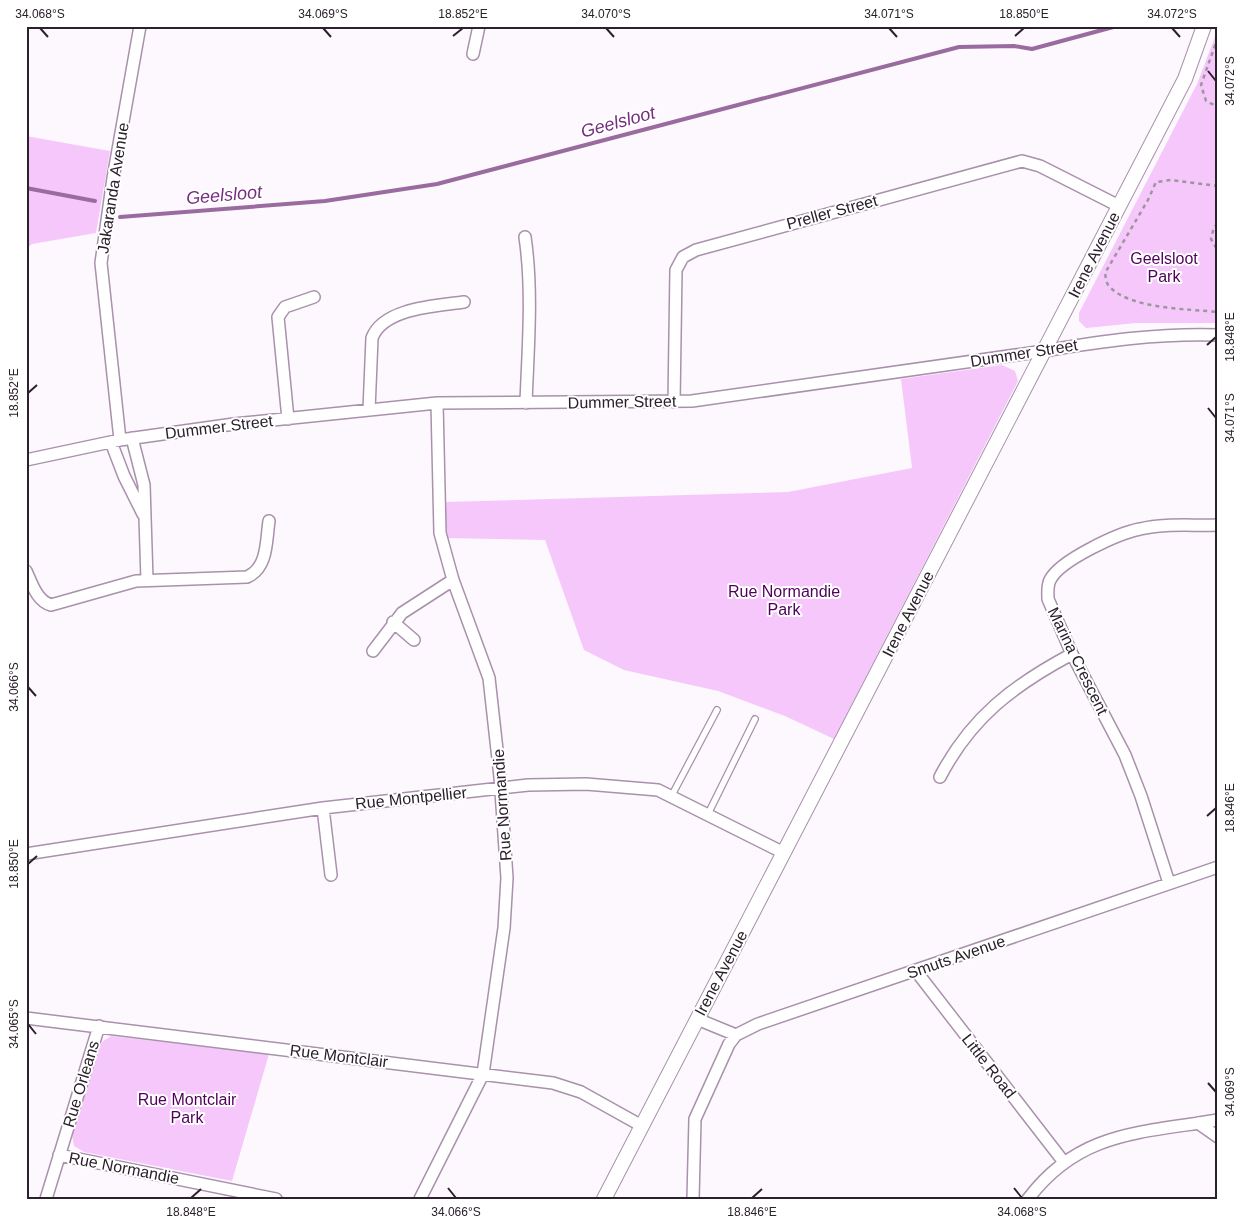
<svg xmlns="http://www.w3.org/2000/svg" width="1244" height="1225" font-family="Helvetica,sans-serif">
	<rect width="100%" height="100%" fill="#fdf8fe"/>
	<path fill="#f6c7fb" d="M 1218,29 L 1218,323 L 1136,323 L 1086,328 L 1079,321 L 1079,313 L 1197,84 Z
		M 26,136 L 110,151 L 96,233 L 32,244 L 26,249 Z
		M 1002,365 L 1015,371 L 1018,381 L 834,739 L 785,716 L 718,691 L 624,670 L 584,650 L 545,540 L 446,538 L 446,502 L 788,492 L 912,468 L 901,379 Z
		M 111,1036 L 269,1054 L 232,1181 L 84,1152 L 74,1146 L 72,1135 L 99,1048 L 103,1041 Z"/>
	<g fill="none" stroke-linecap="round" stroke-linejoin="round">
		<path stroke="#996b9e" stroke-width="4" d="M 26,188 L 95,201
			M 120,217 L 325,201 L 437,184 L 959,47 L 1014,46 L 1032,49 L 1117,26"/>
		<g stroke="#a991ac" stroke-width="8">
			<path id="service" d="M 672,795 L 717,710
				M 708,814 L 755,719"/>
		</g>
		<g stroke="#a991ac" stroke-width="14">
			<path id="minor" d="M 473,54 L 479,26
				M 525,237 C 533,291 528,348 526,403
				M 674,402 L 676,270 L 683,257 L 696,250 L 1022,161 L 1040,166 L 1119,206
				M 369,410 L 372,338 C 383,308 436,306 464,302
				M 288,419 L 278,317 L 285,307 L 314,297
				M 132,438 L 144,485 L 147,580
				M 120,440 L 101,263 L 113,178 L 140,26
				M 111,442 L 124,476 L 143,514
				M 26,460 L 120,440 L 234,424 L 437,403 L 692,401 L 1044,351 C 1102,341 1159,333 1218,335
				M 26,571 C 32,584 37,601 51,605 L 136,581 L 247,577 C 268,568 266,541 269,521
				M 393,622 L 414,640
				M 373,651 L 402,613 L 453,580
				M 940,777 C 971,717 1014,685 1072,654
				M 323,808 L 331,875
				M 26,854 L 323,808 L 528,785 L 586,784 L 658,790 L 784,853
				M 1169,883 L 1141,796 L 1125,755 L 1072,654 L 1048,599 C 1048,592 1047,586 1050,580 C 1060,560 1119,533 1140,529 C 1165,523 1192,526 1218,525
				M 916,971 L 1063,1161
				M 26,1018 L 553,1083 L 581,1092 L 642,1126
				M 697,1019 L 736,1035 L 758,1024 L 1218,867
				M 1198,1123 L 1218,1137
				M 59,1155 L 276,1199
				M 46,1199 L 99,1026
				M 420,1199 L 483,1074 L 504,928 L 507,878 L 500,777 L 489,678 L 453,580 L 440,533 L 437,403
				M 693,1199 L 695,1119 L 729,1044 L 736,1035
				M 1028,1199 C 1079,1131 1141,1133 1218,1120"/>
		</g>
		<g stroke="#a991ac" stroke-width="16">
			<path id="tertiary" d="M 604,1199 L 1185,79 L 1204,26"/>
		</g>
		<path stroke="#9d969e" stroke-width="2.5" stroke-dasharray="4 4" stroke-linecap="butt" d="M 1218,37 L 1201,85 L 1206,101 L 1218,107
			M 1218,186 L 1171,180 L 1156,182 L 1148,200 L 1105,273 C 1106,278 1106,284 1110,287 C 1130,309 1189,309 1218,312
			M 1218,224 L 1214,227 L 1211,239 L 1218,251"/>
		<use href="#service" stroke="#fff" stroke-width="5.5"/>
		<use href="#minor" stroke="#fff" stroke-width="11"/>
		<use href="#tertiary" stroke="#fff" stroke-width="14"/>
	</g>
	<path fill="none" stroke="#2a212b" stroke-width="2" d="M 40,28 L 48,37M 323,28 L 331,37M 606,28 L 614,37M 889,28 L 897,37M 1172,28 L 1180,37M 453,36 L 463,28M 1015,36 L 1024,28M 1208,71 L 1216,81M 1207,345 L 1216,337M 28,393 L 37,385M 1208,408 L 1216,418M 28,687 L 36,696M 1207,816 L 1216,808M 28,864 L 37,856M 28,1024 L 36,1034M 1208,1083 L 1216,1092M 448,1188 L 456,1198M 1014,1188 L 1022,1198M 191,1198 L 201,1189M 752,1198 L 762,1189"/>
	<g text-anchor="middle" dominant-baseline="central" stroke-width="4" stroke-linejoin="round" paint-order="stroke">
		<g font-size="16" fill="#2a212b" stroke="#fff">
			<text transform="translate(113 188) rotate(-81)">Jakaranda Avenue</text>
			<text transform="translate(832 212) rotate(-15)">Preller Street</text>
			<text transform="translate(1094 255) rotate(-63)">Irene Avenue</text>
			<text transform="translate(1024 353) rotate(-9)">Dummer Street</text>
			<text transform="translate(622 402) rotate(-1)">Dummer Street</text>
			<text transform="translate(219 427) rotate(-7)">Dummer Street</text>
			<text transform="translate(908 614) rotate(-63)">Irene Avenue</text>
			<text transform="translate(1078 661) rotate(64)">Marina Crescent</text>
			<text transform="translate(411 798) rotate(-6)">Rue Montpellier</text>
			<text transform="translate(502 805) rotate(-94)">Rue Normandie</text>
			<text transform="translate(956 957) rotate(-19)">Smuts Avenue</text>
			<text transform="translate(721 973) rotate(-62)">Irene Avenue</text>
			<text transform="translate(339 1056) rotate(7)">Rue Montclair</text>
			<text transform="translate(989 1066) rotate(52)">Little Road</text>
			<text transform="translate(81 1084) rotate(-73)">Rue Orleans</text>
			<text transform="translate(124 1168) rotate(11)">Rue Normandie</text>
		</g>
		<g font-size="16" fill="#51015b" stroke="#fff">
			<text x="1164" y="258">Geelsloot<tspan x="1164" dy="18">Park</tspan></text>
			<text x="784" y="591">Rue Normandie<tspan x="784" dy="18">Park</tspan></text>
			<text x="187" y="1099">Rue Montclair<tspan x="187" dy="18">Park</tspan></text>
		</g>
		<g font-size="18" font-style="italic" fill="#762e80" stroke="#fff">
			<text transform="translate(618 122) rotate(-15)">Geelsloot</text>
			<text transform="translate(224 195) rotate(-5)">Geelsloot</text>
		</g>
	</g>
	<rect width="1244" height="1225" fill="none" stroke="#ffffff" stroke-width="55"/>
	<rect x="28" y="28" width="1188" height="1170" fill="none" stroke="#2a212b" stroke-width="2"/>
	<g font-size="12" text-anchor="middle" fill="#2a212b">
		<text x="40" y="18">34.068°S</text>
		<text x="323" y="18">34.069°S</text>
		<text x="463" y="18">18.852°E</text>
		<text x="606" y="18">34.070°S</text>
		<text x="889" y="18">34.071°S</text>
		<text x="1024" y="18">18.850°E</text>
		<text x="1172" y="18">34.072°S</text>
		<text transform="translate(1230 81) rotate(-90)" y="4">34.072°S</text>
		<text transform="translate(1230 337) rotate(-90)" y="4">18.848°E</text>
		<text transform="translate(14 393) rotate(-90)" y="4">18.852°E</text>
		<text transform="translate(1230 418) rotate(-90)" y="4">34.071°S</text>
		<text transform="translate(14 687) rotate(-90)" y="4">34.066°S</text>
		<text transform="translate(1230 808) rotate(-90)" y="4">18.846°E</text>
		<text transform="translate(14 864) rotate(-90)" y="4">18.850°E</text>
		<text transform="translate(14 1024) rotate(-90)" y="4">34.065°S</text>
		<text transform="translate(1230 1092) rotate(-90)" y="4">34.069°S</text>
		<text x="191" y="1216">18.848°E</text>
		<text x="456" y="1216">34.066°S</text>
		<text x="752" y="1216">18.846°E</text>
		<text x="1022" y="1216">34.068°S</text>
	</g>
</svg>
